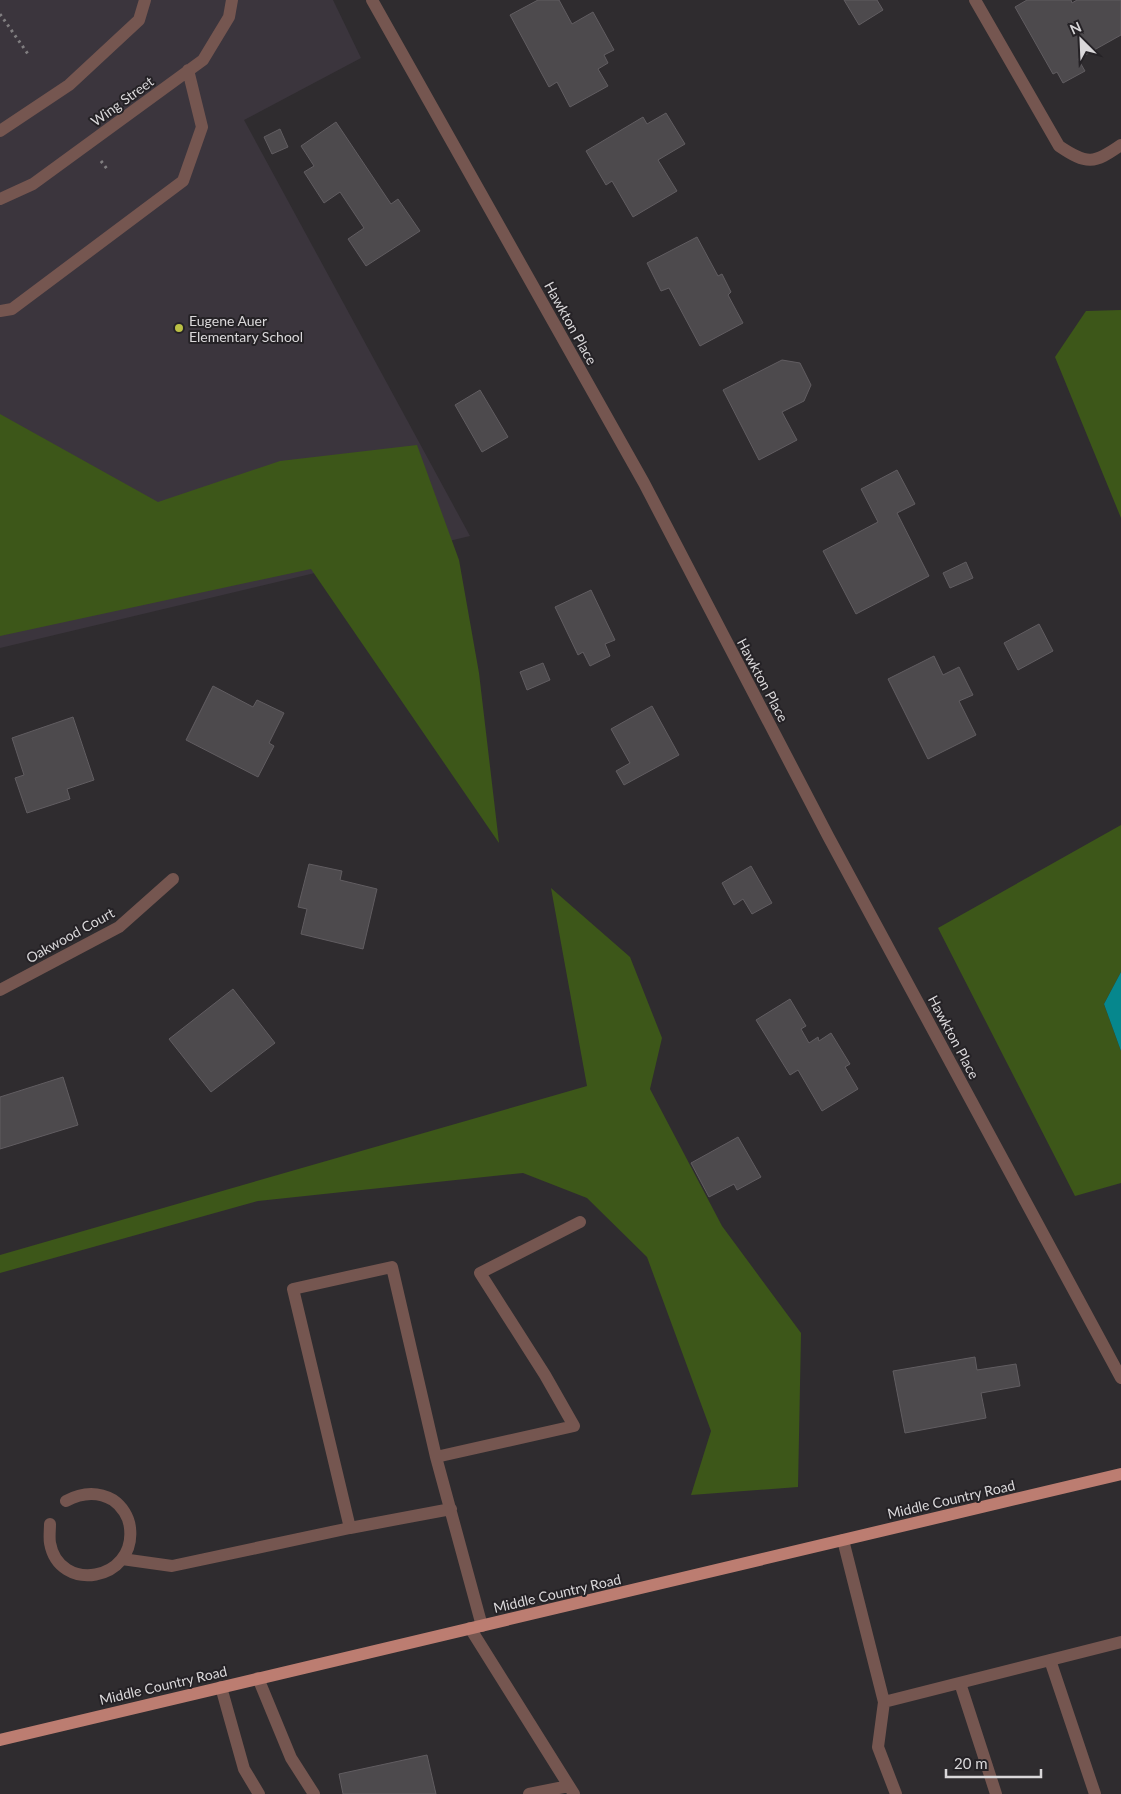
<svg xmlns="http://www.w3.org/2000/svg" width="1121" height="1794" font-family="Lato,sans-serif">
	<rect width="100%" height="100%" fill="#2f2c2f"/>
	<path fill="#3b353d" d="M 0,0 L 333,0 L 361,58 L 244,120 L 470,536 L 0,648 Z"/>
	<path fill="#3d5719" d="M 1121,310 L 1121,518 L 1055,357 L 1086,311 Z
		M 0,414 L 158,502 L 280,461 L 417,445 L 459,560 L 479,673 L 499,843 L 311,569 L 0,636 Z
		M 1121,825 L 1121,972 L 1104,1004 L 1121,1051 L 1121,1183 L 1075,1196 L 938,928 Z
		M 551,888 L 630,957 L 662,1038 L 650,1089 L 722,1226 L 801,1333 L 798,1487 L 691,1495 L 711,1431 L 647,1257 L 587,1198 L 523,1173 L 258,1201 L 0,1273 L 0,1255 L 587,1086 Z"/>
	<path fill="#06878d" d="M 1121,972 L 1121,1051 L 1104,1004 Z"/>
	<path fill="#4d4a4d" stroke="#615d61" d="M 538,0 L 559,0 L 572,24 L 593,12 L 614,50 L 604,55 L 608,63 L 598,69 L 608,86 L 570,107 L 557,82 L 549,87 L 510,15 Z
		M 844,0 L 877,0 L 883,10 L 859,25 Z
		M 1027,0 L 1071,0 L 1072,3 L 1077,0 L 1121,0 L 1121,35 L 1078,59 L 1085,71 L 1063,83 L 1057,72 L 1053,74 L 1015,7 Z
		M 666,113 L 685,144 L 658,160 L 677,191 L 633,217 L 612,181 L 606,185 L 586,151 L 643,117 L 647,124 Z
		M 336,122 L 391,204 L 398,199 L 420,231 L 366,266 L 348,239 L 364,228 L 340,192 L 324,203 L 304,172 L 314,166 L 301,146 Z
		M 280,129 L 288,147 L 272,154 L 264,137 Z
		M 697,237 L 718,276 L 722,274 L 731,292 L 728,295 L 743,323 L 700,346 L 669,288 L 661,291 L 647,263 Z
		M 782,360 L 800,363 L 811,385 L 804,401 L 782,412 L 797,440 L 759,460 L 723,390 Z
		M 480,390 L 508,437 L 482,452 L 455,405 Z
		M 897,470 L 915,504 L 897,513 L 929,576 L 856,614 L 823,551 L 878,522 L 861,489 Z
		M 966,562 L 973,578 L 950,588 L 943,573 Z
		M 591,590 L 615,640 L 605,644 L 610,656 L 590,666 L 583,652 L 578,655 L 555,607 Z
		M 1039,624 L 1053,651 L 1018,670 L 1004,643 Z
		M 934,656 L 943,675 L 959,667 L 973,695 L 959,701 L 976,735 L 928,759 L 888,679 Z
		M 543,663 L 550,680 L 527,690 L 520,672 Z
		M 213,686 L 253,707 L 257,700 L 284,713 L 269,743 L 274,746 L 258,777 L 186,740 Z
		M 652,706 L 679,755 L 624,785 L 616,771 L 630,763 L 611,729 Z
		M 73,717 L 94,780 L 67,789 L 70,799 L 27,813 L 15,778 L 24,775 L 12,738 Z
		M 309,864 L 342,871 L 340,880 L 377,889 L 363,949 L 301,934 L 307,909 L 298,907 Z
		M 751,866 L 772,903 L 752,914 L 743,899 L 734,905 L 722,883 Z
		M 233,989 L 275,1043 L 211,1092 L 169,1039 Z
		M 790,999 L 806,1026 L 801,1029 L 809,1043 L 818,1037 L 819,1041 L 831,1033 L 850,1064 L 845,1067 L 858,1089 L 822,1111 L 798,1070 L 790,1075 L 756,1020 Z
		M 63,1077 L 78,1125 L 0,1149 L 0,1097 Z
		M 738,1137 L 761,1177 L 737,1190 L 734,1184 L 709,1197 L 691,1163 Z
		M 975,1357 L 977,1370 L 1016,1364 L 1020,1386 L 981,1393 L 986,1418 L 905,1433 L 893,1371 Z
		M 427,1755 L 436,1794 L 343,1794 L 339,1774 Z"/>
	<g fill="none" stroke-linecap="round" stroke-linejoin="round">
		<path stroke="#807e80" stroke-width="3" stroke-dasharray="2.5 4" stroke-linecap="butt" d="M 0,14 L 28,54
			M 101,161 L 107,169"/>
		<path stroke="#755650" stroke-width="12" d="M 975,0 L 1059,146 C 1087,165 1094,164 1121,145
			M 0,131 L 69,85 L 139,20 L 145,0
			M 0,199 L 33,184 L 203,60 L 229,17 L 232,0
			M 0,311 L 12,309 L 183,181 L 202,127 L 188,70
			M 436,1457 L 574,1426 L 545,1375 L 480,1273 L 580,1222
			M 50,1524 C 50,1530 49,1537 50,1543 C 59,1594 136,1581 130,1528 C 129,1517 122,1506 113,1500 C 97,1491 81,1493 66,1501
			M 350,1528 L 451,1509
			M 843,1540 L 884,1702 L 878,1747 L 896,1794
			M 122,1559 L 172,1566 L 350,1528 L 293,1289 L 392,1267 L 436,1457 L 482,1626
			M 470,1628 L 574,1794
			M 1050,1660 L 1095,1794
			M 258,1678 L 291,1758 L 314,1794
			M 960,1683 L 996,1794
			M 221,1687 L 244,1769 L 259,1794
			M 884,1702 L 1121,1642
			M 529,1794 L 569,1786"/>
		<path stroke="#755650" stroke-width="12" d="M 372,0 L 644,483 L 828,836 L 1121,1378
			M 0,990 L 119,927 L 173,879"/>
		<path stroke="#bc7d71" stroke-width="12" d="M 0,1740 L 1121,1474"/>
	</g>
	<circle fill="#bbc045" stroke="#252226" stroke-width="2" cx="179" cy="328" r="5"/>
	<g text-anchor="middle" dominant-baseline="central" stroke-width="4" stroke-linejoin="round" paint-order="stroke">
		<g font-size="14" fill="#dad8da" stroke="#252226">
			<text transform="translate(122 101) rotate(-36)">Wing Street</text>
			<text transform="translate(571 323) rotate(61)">Hawkton Place</text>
			<text transform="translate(763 680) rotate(62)">Hawkton Place</text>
			<text transform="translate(70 935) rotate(-29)">Oakwood Court</text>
			<text transform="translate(954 1037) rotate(62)">Hawkton Place</text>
			<text transform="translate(951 1499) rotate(-13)">Middle Country Road</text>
			<text transform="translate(557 1593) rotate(-13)">Middle Country Road</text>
			<text transform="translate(163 1685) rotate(-13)">Middle Country Road</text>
		</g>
		<g font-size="14" fill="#dad8da" stroke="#252226" text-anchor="start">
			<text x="189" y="320">Eugene Auer<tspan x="189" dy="16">Elementary School</tspan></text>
		</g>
	</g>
	<g transform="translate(1081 40) rotate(336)" stroke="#252226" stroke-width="4" paint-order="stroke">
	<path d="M0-4L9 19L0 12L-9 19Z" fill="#dad8da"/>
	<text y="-8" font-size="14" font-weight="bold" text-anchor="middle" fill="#dad8da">N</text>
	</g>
	<path d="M946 1769v8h95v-8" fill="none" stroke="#dad8da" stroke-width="2.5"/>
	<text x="954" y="1769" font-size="15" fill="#dad8da" stroke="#252226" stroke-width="4" paint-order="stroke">20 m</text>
</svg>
